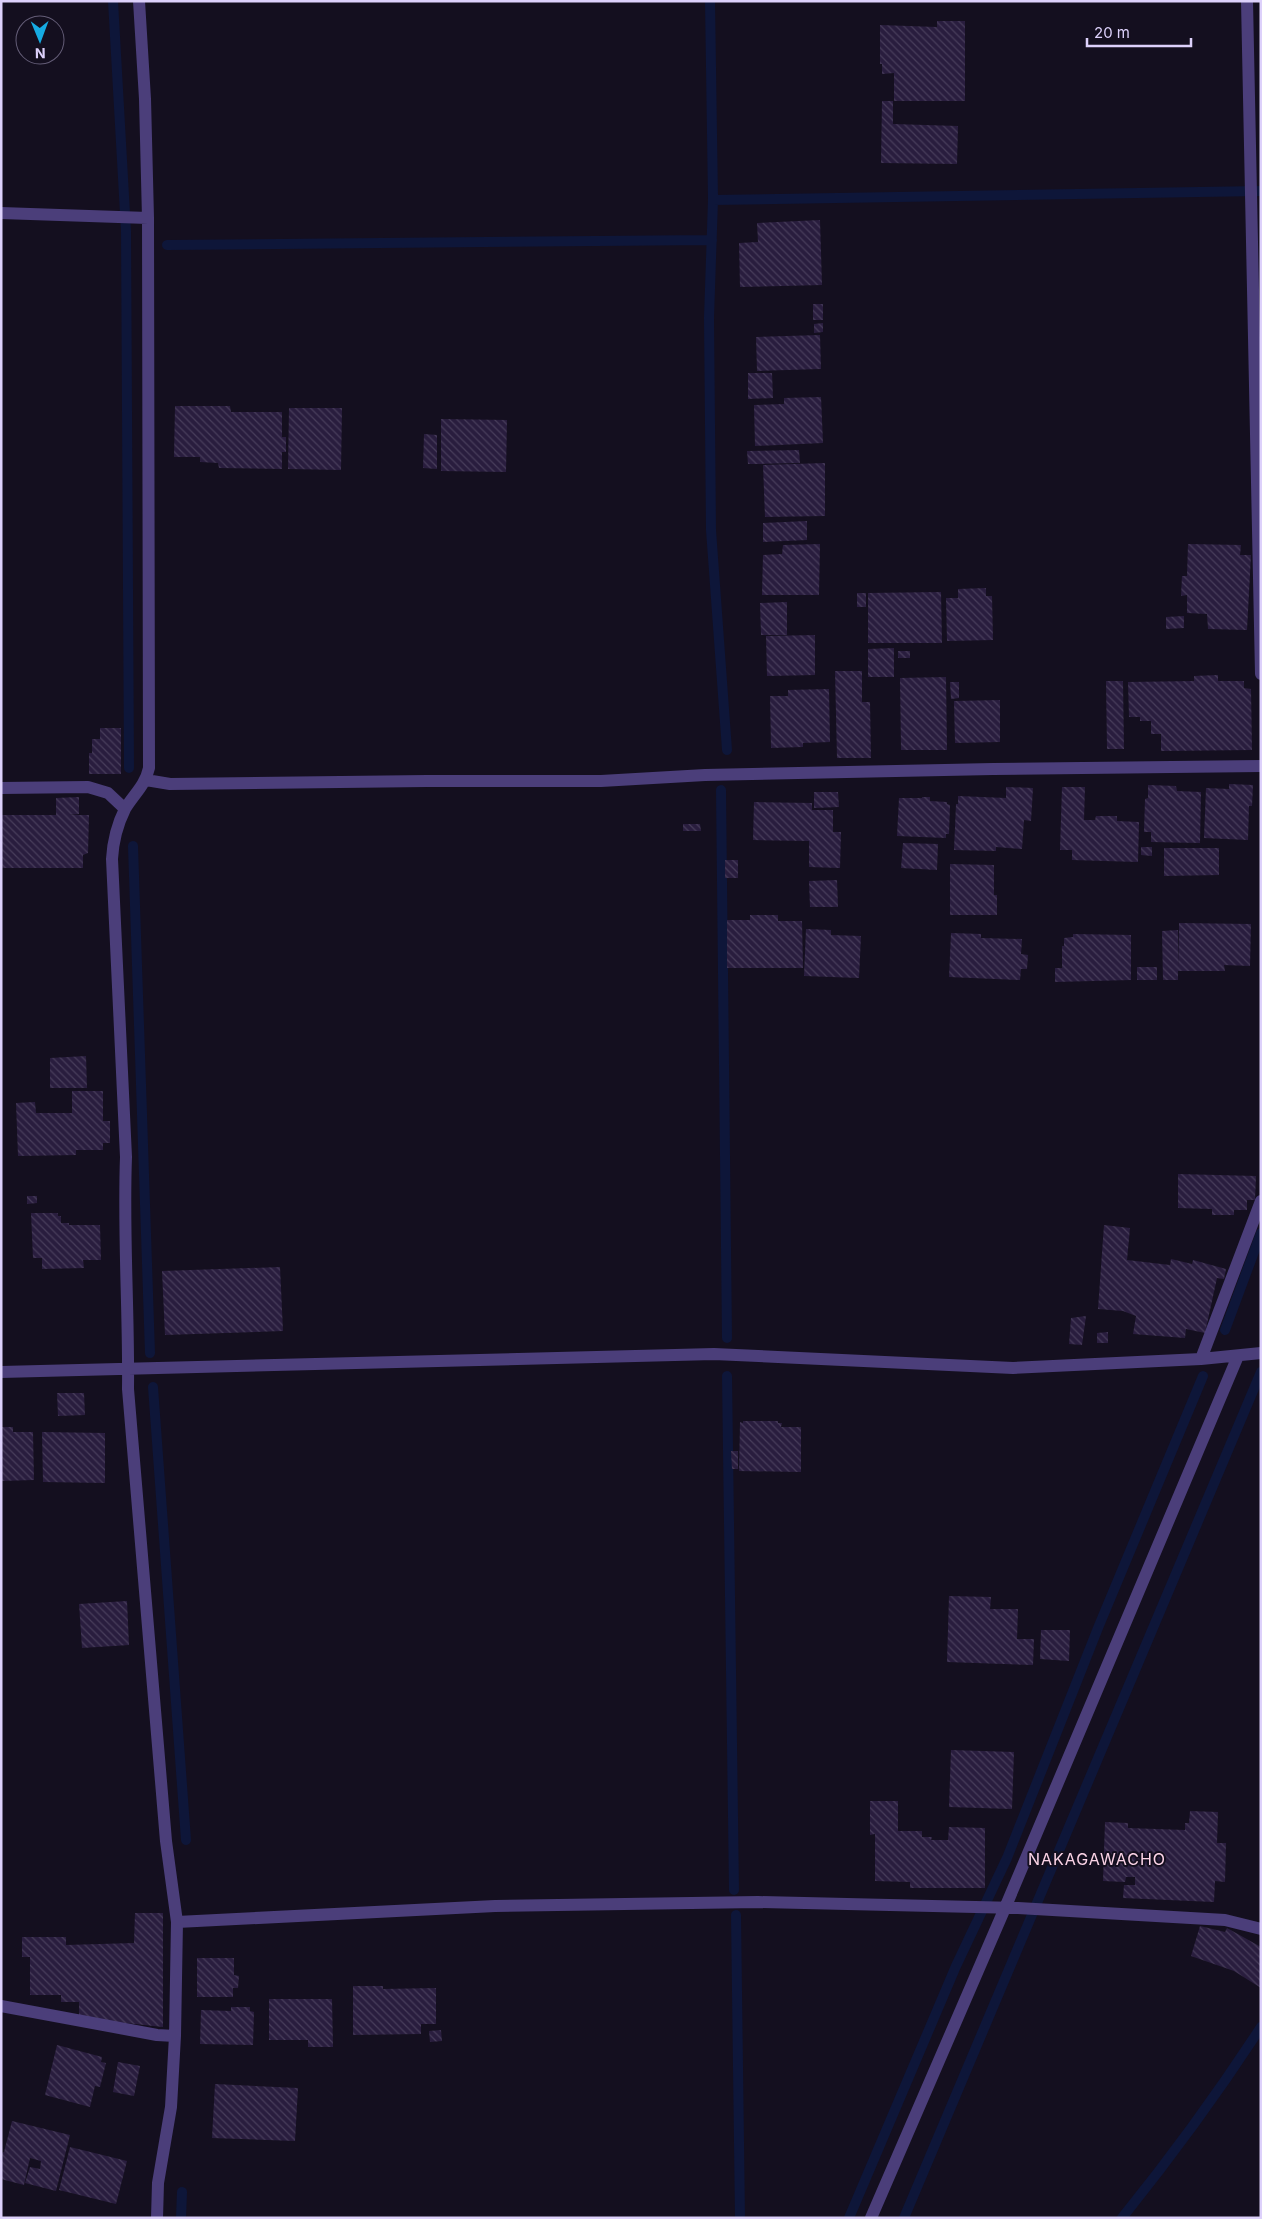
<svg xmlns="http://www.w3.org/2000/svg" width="1262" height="2219" font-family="Inter,sans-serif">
	<defs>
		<pattern id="building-back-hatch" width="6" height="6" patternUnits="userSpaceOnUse" patternTransform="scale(1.25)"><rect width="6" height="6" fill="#291d3e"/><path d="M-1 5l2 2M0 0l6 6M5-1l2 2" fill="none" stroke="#483d5b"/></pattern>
	</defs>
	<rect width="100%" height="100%" fill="#140f1f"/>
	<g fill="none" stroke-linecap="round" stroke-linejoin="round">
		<path stroke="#0e1639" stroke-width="10" d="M 113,1 L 126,231 L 129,768
			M 710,1 L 713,200 L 709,318 L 711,530 L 727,750
			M 713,200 L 1261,191
			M 167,245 L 712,240
			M 721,790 L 727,1338
			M 133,846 L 150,1353
			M 1225,1330 L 1261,1233
			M 727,1376 L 734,1890
			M 153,1387 L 186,1840
			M 736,1915 L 740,2218
			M 181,2218 L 182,2192
			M 849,2218 L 956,1966 L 1007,1858 L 1098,1628 L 1203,1376
			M 904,2218 L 1261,1372
			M 1122,2218 C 1172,2156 1218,2093 1261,2027"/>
	</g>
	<path fill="url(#building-back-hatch)" d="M 937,21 L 965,21 L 965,101 L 894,101 L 894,73 L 882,74 L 882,64 L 880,64 L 880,25 L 937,27 Z
		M 882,101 L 893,101 L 893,124 L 958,126 L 957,164 L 881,163 Z
		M 820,220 L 822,285 L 740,287 L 739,243 L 758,242 L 757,223 Z
		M 813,304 L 823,304 L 823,320 L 813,320 Z
		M 823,323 L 823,332 L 814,333 L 814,324 Z
		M 820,335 L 821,369 L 757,371 L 756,337 Z
		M 748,373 L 772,373 L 773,398 L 748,399 Z
		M 821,397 L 823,443 L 755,446 L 754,405 L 784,404 L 784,398 Z
		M 175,406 L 230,406 L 231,412 L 282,412 L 282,437 L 286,437 L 286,452 L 282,452 L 282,469 L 219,468 L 218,463 L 200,462 L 200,457 L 174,457 Z
		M 289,408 L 342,408 L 341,470 L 288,469 Z
		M 441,419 L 507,420 L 506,472 L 441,471 Z
		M 424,434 L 437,435 L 437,469 L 423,468 Z
		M 799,450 L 800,463 L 748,464 L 747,451 Z
		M 825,463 L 825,516 L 765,517 L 763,465 Z
		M 807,521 L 807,540 L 763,542 L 763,523 Z
		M 820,544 L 819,595 L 762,595 L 763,555 L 782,554 L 783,545 Z
		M 1188,544 L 1241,545 L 1240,555 L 1251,555 L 1247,630 L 1208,629 L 1207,614 L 1187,613 L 1187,595 L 1181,596 L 1182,576 L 1187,576 Z
		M 986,588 L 986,596 L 992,596 L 993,640 L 947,641 L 946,598 L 958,598 L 958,589 Z
		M 941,592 L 942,643 L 868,643 L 868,593 Z
		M 857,593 L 866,593 L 866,607 L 857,607 Z
		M 787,602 L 787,635 L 761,635 L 760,603 Z
		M 1184,616 L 1184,628 L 1166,629 L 1166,617 Z
		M 815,635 L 815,675 L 767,676 L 766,636 Z
		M 894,648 L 894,677 L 868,677 L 868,649 Z
		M 898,651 L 910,651 L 910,658 L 898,658 Z
		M 835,671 L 862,671 L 862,702 L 870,702 L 871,758 L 837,758 Z
		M 1218,675 L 1218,681 L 1244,681 L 1244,688 L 1251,689 L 1252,750 L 1161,751 L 1161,734 L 1151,734 L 1151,721 L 1140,721 L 1140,717 L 1129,717 L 1128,682 L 1194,681 L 1194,676 Z
		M 946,677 L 947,750 L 901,750 L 900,678 Z
		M 1106,681 L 1123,681 L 1124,749 L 1107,749 Z
		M 950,682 L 959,682 L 959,698 L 951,699 Z
		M 829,689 L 830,742 L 803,743 L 803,747 L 771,748 L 770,696 L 788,696 L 788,690 Z
		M 1000,700 L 1000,742 L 955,743 L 954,701 Z
		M 100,728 L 121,728 L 121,774 L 89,774 L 89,753 L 92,753 L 92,739 L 100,739 Z
		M 1229,784 L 1253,785 L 1252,806 L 1249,806 L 1248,840 L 1204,838 L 1206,788 L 1229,789 Z
		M 1148,785 L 1176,786 L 1177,791 L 1201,792 L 1200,843 L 1151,842 L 1151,832 L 1144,832 L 1145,799 L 1148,798 Z
		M 1006,787 L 1033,788 L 1031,821 L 1024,820 L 1022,849 L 996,847 L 996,851 L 954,850 L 956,804 L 958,804 L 958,796 L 1006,798 Z
		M 1062,787 L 1085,787 L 1084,820 L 1095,820 L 1096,816 L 1117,816 L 1117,821 L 1139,822 L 1138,862 L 1072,860 L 1072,850 L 1060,850 Z
		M 814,792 L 838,792 L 839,807 L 814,808 Z
		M 79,797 L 79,814 L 69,815 L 89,815 L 88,853 L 83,855 L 83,868 L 1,868 L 1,815 L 56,815 L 56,798 Z
		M 922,797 L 930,797 L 930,801 L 947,802 L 947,804 L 950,805 L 949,834 L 946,834 L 946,838 L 897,836 L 899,798 L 922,798 Z
		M 754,802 L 812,803 L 812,810 L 833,810 L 833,832 L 841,832 L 840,868 L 809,867 L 809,841 L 753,840 Z
		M 683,824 L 700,824 L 701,831 L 683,831 Z
		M 903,843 L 938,844 L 937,870 L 901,868 Z
		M 1141,847 L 1152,847 L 1152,856 L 1141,855 Z
		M 1164,848 L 1219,848 L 1219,875 L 1164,876 Z
		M 725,860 L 738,860 L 738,878 L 725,878 Z
		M 950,864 L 994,865 L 994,895 L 997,895 L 997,915 L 950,915 Z
		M 837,880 L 838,907 L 810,907 L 809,881 Z
		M 750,915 L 778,915 L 778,921 L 802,921 L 803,968 L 727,968 L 727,920 L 750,920 Z
		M 1179,923 L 1251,924 L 1250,966 L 1224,965 L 1225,971 L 1178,971 L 1178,980 L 1163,980 L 1162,931 L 1178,930 L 1179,967 Z
		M 806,929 L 831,930 L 831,935 L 861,936 L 859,978 L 804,976 Z
		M 951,933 L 981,934 L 981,938 L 1022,939 L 1021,954 L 1028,955 L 1027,969 L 1021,969 L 1020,980 L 949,977 Z
		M 1073,934 L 1131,935 L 1131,980 L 1055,982 L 1055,968 L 1062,968 L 1062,946 L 1064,946 L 1064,938 L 1073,937 Z
		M 1137,967 L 1157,967 L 1157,980 L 1137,980 Z
		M 86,1056 L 87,1088 L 50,1088 L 50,1058 Z
		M 72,1091 L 103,1091 L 103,1121 L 110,1121 L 110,1143 L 103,1143 L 103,1150 L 76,1150 L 76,1155 L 18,1156 L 16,1103 L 35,1102 L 36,1113 L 72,1113 Z
		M 1178,1174 L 1256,1176 L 1255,1200 L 1247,1200 L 1247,1210 L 1234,1210 L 1234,1215 L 1212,1215 L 1212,1209 L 1178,1208 Z
		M 27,1196 L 37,1196 L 37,1203 L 27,1204 Z
		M 31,1213 L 58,1213 L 58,1216 L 61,1216 L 61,1223 L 69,1223 L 69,1225 L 100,1225 L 101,1260 L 83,1260 L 84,1268 L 42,1269 L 42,1258 L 33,1258 Z
		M 1104,1225 L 1130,1228 L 1127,1260 L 1170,1265 L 1171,1259 L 1192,1264 L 1193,1260 L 1226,1269 L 1224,1279 L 1217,1278 L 1205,1333 L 1186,1329 L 1185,1338 L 1133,1334 L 1136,1316 L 1123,1311 L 1098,1309 Z
		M 280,1267 L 283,1331 L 165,1335 L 162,1271 Z
		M 1086,1316 L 1082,1345 L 1069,1344 L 1071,1318 Z
		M 1108,1332 L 1108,1343 L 1097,1343 L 1097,1333 Z
		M 57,1393 L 84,1393 L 85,1415 L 58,1416 Z
		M 743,1421 L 778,1421 L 778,1423 L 782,1423 L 781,1427 L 801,1427 L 801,1472 L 739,1471 L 740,1422 L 743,1423 Z
		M 1,1427 L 13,1427 L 13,1432 L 33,1432 L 34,1480 L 1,1481 Z
		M 42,1432 L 105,1433 L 105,1483 L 43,1482 Z
		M 731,1451 L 738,1451 L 738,1469 L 732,1469 Z
		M 949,1596 L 991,1597 L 990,1609 L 1018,1609 L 1017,1639 L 1034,1639 L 1033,1665 L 947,1662 Z
		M 127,1601 L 129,1645 L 82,1648 L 79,1604 Z
		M 1041,1630 L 1070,1630 L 1069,1661 L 1040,1659 Z
		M 951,1750 L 1014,1752 L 1012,1809 L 949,1807 Z
		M 870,1801 L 898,1801 L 898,1831 L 922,1831 L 922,1837 L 932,1837 L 931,1840 L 948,1840 L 949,1827 L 985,1828 L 985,1888 L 910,1888 L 910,1882 L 875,1881 L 875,1834 L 870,1835 Z
		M 1190,1811 L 1218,1812 L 1217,1843 L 1226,1843 L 1225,1882 L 1215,1881 L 1214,1902 L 1123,1898 L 1124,1885 L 1135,1885 L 1135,1877 L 1126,1877 L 1125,1882 L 1103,1881 L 1105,1822 L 1128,1823 L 1128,1828 L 1185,1830 L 1185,1823 L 1189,1823 Z
		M 135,1913 L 163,1913 L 163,2027 L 79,2018 L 79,2002 L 61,2002 L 61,1995 L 30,1995 L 30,1957 L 22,1957 L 22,1937 L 66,1937 L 66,1945 L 134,1943 Z
		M 1200,1926 L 1225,1932 L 1227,1928 L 1261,1947 L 1261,1988 L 1234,1971 L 1191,1956 Z
		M 197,1958 L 234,1958 L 234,1975 L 239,1976 L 238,1988 L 233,1988 L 233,1997 L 197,1997 Z
		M 353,1986 L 383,1986 L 383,1989 L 436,1988 L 436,2024 L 421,2024 L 421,2034 L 353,2035 Z
		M 269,1999 L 332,1999 L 333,2047 L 308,2047 L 308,2040 L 269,2040 Z
		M 231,2007 L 250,2007 L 250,2011 L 254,2012 L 253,2045 L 200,2044 L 201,2010 L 231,2011 Z
		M 441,2030 L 442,2041 L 430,2042 L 429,2031 Z
		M 57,2045 L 102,2057 L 101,2062 L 106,2063 L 100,2087 L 95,2086 L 90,2107 L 45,2095 Z
		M 118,2062 L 140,2066 L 134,2096 L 113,2092 Z
		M 215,2084 L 298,2088 L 295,2141 L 212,2138 Z
		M 12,2121 L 70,2135 L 56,2191 L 25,2183 L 30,2167 L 40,2169 L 41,2161 L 30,2158 L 24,2185 L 1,2179 L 1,2153 L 4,2152 Z
		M 70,2147 L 127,2161 L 116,2204 L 59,2190 Z"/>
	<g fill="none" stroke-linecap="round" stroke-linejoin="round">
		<path stroke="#4b3e7a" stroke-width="12" d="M 139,1 L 145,99 L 148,218 L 149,768 C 145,786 134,794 125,809 C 117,825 113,842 112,859 L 126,1157 C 123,1234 129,1312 128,1389 L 166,1841 L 177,1922 L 175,2036 L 171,2107 L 158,2183 L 157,2218
			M 1247,1 L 1261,674
			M 1,213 L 148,218
			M 146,780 L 170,784 L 427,781 L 601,781 L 705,775 L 993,769 L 1261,766
			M 1,788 L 88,787 L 108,793 L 125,809
			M 1201,1359 L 1261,1201
			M 1,1372 L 714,1354 L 1013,1368 L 1201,1359 L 1261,1353
			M 177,1922 L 495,1906 L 758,1902 L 1018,1908 L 1225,1920 L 1261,1929
			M 1,2006 L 157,2035 L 175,2036
			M 871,2218 L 1005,1908 L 1238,1356"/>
	</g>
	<g text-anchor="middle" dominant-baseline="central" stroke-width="4" stroke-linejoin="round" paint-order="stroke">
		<g font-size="16" letter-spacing="1" fill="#fbd3e6" stroke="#140f1f">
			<text x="1097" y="1859">NAKAGAWACHO</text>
		</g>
	</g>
	<rect width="1262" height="2219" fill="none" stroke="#ddd1fb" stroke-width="5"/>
	<g transform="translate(40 40) rotate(179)"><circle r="24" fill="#140f1f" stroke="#645d77"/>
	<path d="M0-4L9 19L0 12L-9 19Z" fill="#16abe2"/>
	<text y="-8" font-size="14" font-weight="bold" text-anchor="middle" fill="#ddd1fb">N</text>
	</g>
	<path d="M1087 38v8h104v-8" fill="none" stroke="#ddd1fb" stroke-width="2.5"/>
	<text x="1094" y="38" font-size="15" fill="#ddd1fb" stroke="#140f1f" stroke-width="4" paint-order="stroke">20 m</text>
</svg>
